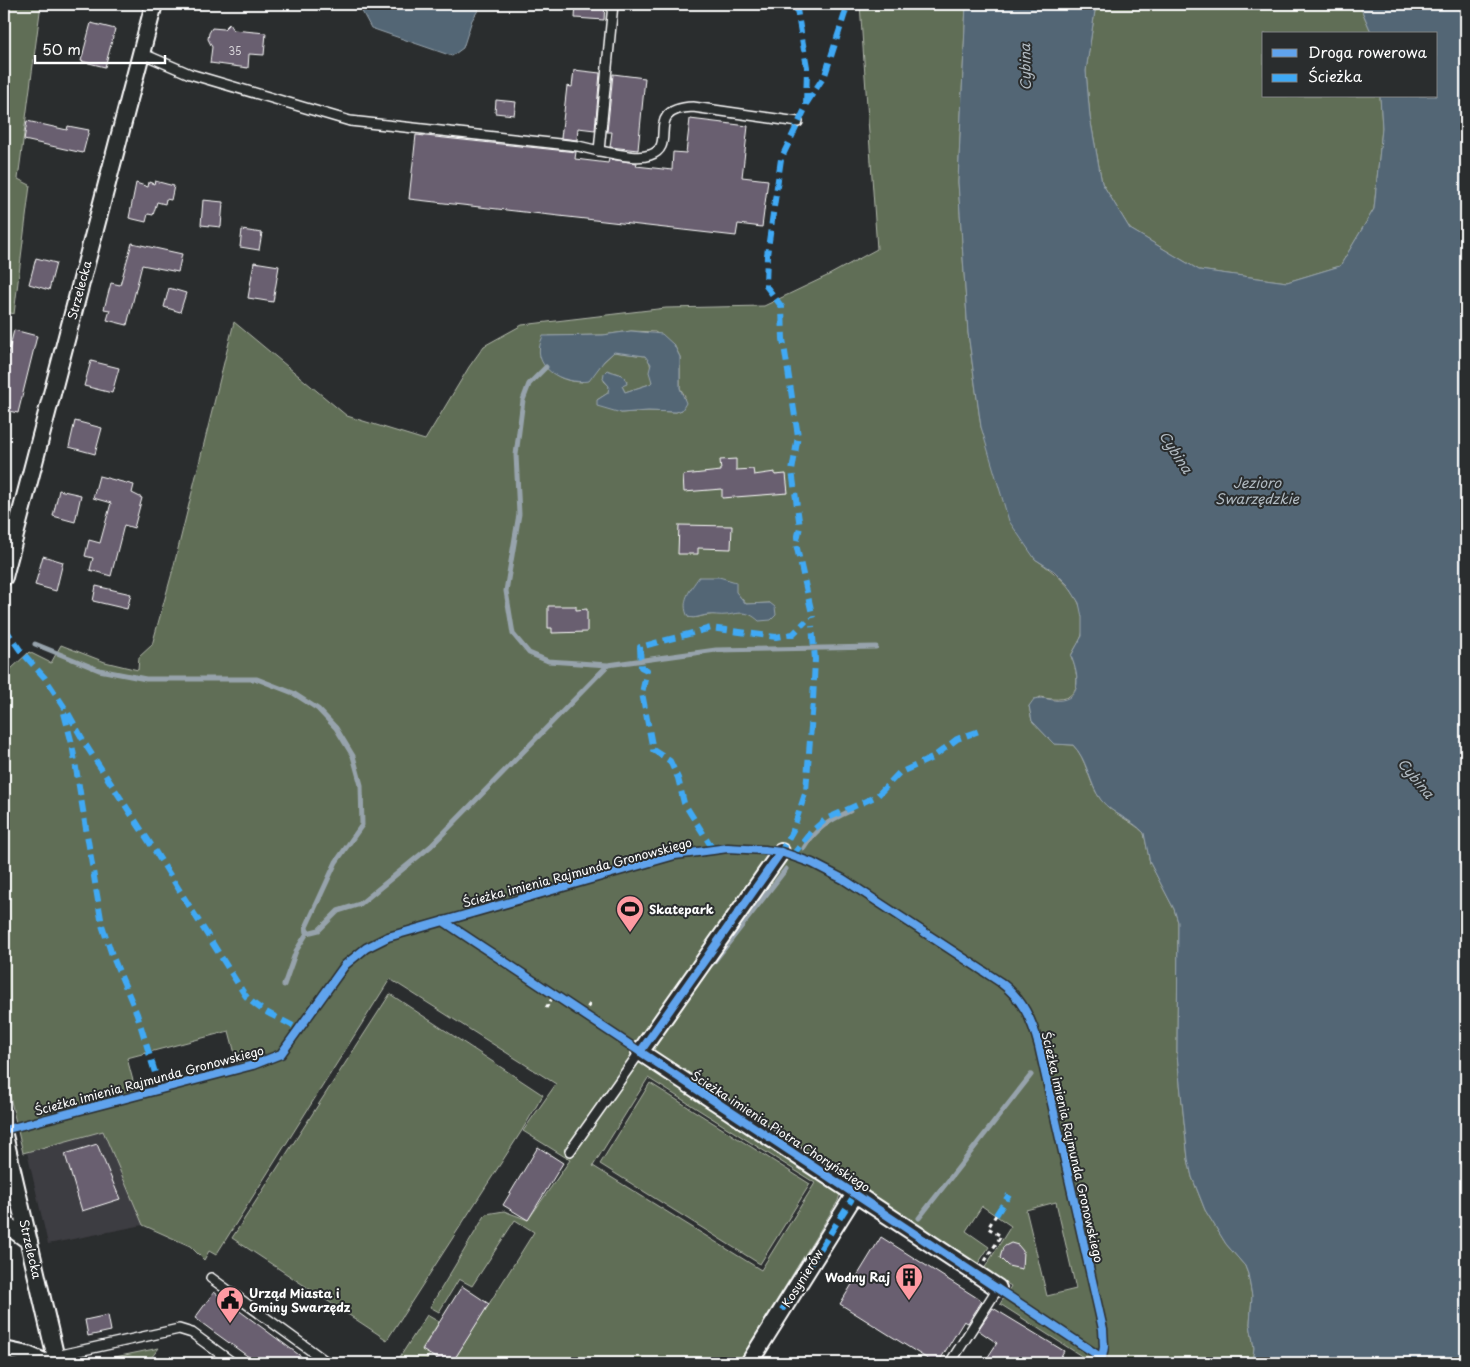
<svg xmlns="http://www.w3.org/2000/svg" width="1470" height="1367" font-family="'Playpen Sans',sans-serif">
	<rect width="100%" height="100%" fill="#2a2d2e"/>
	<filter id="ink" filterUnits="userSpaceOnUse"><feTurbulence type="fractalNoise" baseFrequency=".02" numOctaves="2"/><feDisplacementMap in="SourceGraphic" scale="10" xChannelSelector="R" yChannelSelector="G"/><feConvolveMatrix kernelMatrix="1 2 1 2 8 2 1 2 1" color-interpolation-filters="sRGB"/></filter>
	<g filter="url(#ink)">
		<path fill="#3d3c42" d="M 103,1131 L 143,1225 L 48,1244 L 27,1152 Z"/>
		<path fill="#606e56" stroke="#b0b6aa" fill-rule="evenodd" d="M 4,4 L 41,4 L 18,179 L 30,185 L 14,314 L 4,311 Z
			M 860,4 L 966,4 L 958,182 L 968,333 L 981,427 L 1035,559 C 1061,576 1090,601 1082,635 C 1080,642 1074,649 1071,656 C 1084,687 1076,706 1040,697 L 1029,706 L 1032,721 L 1054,744 L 1073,745 C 1087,759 1088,781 1099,797 C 1112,815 1130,819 1144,833 L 1150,863 L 1174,909 L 1178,922 L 1177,1055 L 1188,1159 L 1192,1177 L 1205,1210 L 1226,1244 L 1245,1266 L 1248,1274 L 1252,1296 L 1250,1324 L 1254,1348 L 1252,1363 L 1079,1363 L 1083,1357 L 1000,1304 L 1011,1286 L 984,1269 L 1011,1226 L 982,1206 L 966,1231 L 989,1247 L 977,1265 L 652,1051 L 840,1194 L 838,1201 L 738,1363 L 452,1363 L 534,1232 L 515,1220 L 472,1286 L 459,1279 L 439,1312 L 430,1307 L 486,1214 L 504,1211 L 528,1220 L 570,1160 L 523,1131 L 556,1084 L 390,979 L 216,1255 L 209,1251 L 204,1260 L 190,1246 L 143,1225 L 103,1131 L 23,1153 L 4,1071 L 4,663 L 11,669 L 29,652 L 51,663 L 61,645 L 105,662 L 138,670 L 139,657 L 152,645 L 172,573 L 234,322 L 347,416 L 425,440 L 469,367 L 484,346 L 522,325 L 666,308 L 764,306 L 827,276 L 877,249 ZM 631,331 L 655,332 L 674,345 L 680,357 L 680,388 L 685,396 L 682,410 L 676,412 L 648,411 L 621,413 L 597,400 L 608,393 L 609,386 L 604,381 L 607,371 C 616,373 624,373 627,382 L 622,386 L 625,392 L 650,384 L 652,382 C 651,374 652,360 645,356 L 614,352 L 582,382 C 559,381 552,374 540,356 L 549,336 L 603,335 ZM 736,592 L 746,604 L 770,603 L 752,614 C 742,611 719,614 708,615 C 700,616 696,619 688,617 ZM 229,1031 L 239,1069 L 137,1096 L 127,1058 ZM 648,1078 L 815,1183 L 761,1270 L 593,1166 ZM 1056,1202 L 1076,1289 L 1047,1296 L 1026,1210 Z
			M 1096,4 L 1359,4 L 1372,34 L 1264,34 L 1264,96 L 1380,96 L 1382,128 L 1374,209 L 1340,266 L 1287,282 L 1199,270 L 1130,229 L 1102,183 L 1090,117 L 1086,71 Z
			M 390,994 L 543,1095 L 521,1132 L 387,1340 L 232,1238 Z
			M 650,1083 L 810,1184 L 760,1264 L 600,1164 Z
			M 427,1315 L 439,1322 L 422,1349 L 430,1354 L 424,1363 L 396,1363 Z
			M 159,1348 L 147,1363 L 86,1363 Z"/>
		<path fill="#526675" stroke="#97a3ac" d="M 358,4 L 482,4 L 472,20 L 463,48 L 452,56 L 371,28 Z
			M 966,4 L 1096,4 L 1086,71 L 1090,117 L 1102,183 L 1130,229 L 1199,270 L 1287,282 L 1340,266 L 1374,209 L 1382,128 L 1380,96 L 1436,96 L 1436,34 L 1372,34 L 1359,4 L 1452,4 L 1466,16 L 1466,1363 L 1252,1363 L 1254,1348 L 1250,1324 L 1252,1296 L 1248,1274 L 1245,1266 L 1226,1244 L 1205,1210 L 1192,1177 L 1188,1159 L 1177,1055 L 1178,922 L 1174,909 L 1150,863 L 1144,833 C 1132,819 1113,815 1101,800 C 1089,784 1088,760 1073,745 L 1054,744 L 1032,721 L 1029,706 L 1034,699 C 1044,696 1052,702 1062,700 C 1084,696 1077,671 1071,656 L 1082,636 L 1082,617 L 1079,603 L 1068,585 L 1054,571 L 1035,559 L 1009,521 L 981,427 L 968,333 L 958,182 Z
			M 631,331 L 662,334 L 674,345 L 680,357 L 680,388 L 686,403 L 682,410 L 676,412 L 648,411 L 621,413 L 597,406 L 597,400 L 608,393 L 609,386 L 603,379 L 604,373 L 607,370 C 616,374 626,373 627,384 L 622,386 L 625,392 L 650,384 L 652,382 L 649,372 L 651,364 L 645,356 L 614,352 L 604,361 L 589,381 C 562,385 528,367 543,336 L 603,335 Z
			M 699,577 L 719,577 L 736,582 L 736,592 L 746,604 L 770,603 L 775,607 L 776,615 L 771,620 L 759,621 C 747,610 741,613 727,615 C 720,616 713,614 707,615 C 699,616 696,619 688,617 C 680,601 690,590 699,577 Z"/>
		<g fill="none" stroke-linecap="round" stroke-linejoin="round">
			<path stroke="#97a3ac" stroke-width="5" d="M 546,367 L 529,384 L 523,400 L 516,455 L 519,514 L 506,591 L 513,634 L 529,653 L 548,661 L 608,665
				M 35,644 L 99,670 L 146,679 L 257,679 L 293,693 L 318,709 L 336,728 L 353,756 L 361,785 L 362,825 L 336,862 L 306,927 L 307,933 L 319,930 L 338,911 L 360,904 L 431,846 L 608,665 L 716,650 L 876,647
				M 804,848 C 815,829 830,820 850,811
				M 713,963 L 786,869
				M 284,985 L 296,951 L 307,933
				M 919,1218 L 1031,1075"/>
		</g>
		<path fill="#695f6f" stroke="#fff" d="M 576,4 L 605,4 L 604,20 L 575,18 Z
			M 91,23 L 115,29 L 105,67 L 81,61 Z
			M 229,24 L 233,30 L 266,33 L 264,55 L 249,54 L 248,68 L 210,63 L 212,47 L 208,39 L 209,33 L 212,28 L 224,29 Z
			M 574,70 L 600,73 L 595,130 L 578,128 L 577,140 L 561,138 L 567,86 L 572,87 Z
			M 613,74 L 645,78 L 638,150 L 610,147 L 612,132 L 607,132 Z
			M 496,100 L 516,102 L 514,115 L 495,113 Z
			M 690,119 L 748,126 L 742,177 L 768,180 L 762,227 L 738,224 L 736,236 L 409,199 L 416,135 L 576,152 L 575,159 L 608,163 L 609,159 L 637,163 L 636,166 L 672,170 L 673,152 L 686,153 Z
			M 27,121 L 67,130 L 68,126 L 89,130 L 83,153 L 24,140 Z
			M 155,181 L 174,186 L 171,200 L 166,199 L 165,204 L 157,202 L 153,215 L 148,214 L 146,222 L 129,218 L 136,183 L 148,187 L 149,182 L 154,184 Z
			M 203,200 L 223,202 L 221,227 L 201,225 Z
			M 242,230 L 262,233 L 259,250 L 240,247 Z
			M 132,243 L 182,254 L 178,272 L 142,265 L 127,325 L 107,320 L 110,310 L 104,309 L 111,283 L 120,285 Z
			M 36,258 L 56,263 L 49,290 L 29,284 Z
			M 254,262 L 279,266 L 273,302 L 248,298 Z
			M 169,288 L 186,293 L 180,312 L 164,307 Z
			M 14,330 L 37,336 L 18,413 L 4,410 L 4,371 Z
			M 91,361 L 119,368 L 112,393 L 84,386 Z
			M 75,421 L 102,428 L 95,454 L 69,447 Z
			M 736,459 L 736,470 L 753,469 L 754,475 L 775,472 L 775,475 L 786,474 L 788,493 L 722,498 L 722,489 L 684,492 L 683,475 L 721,471 L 720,460 Z
			M 99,476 L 134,485 L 132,493 L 142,498 L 134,528 L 124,525 L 111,576 L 90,570 L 93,558 L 85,556 L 89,540 L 100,543 L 111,503 L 93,498 Z
			M 59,490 L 81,495 L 75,522 L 53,516 Z
			M 679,525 L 732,526 L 731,549 L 698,548 L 698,554 L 678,554 Z
			M 43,556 L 63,562 L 56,591 L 35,585 Z
			M 96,586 L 131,594 L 127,609 L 93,601 Z
			M 548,606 L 576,606 L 576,610 L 587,609 L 587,632 L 552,633 L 552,628 L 548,628 Z
			M 97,1144 L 120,1199 L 82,1211 L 65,1154 Z
			M 538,1147 L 563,1163 L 528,1220 L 503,1205 Z
			M 881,1237 L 982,1301 L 968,1323 L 964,1321 L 938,1363 L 934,1363 L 840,1304 Z
			M 1011,1243 L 1018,1245 L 1023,1251 L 1022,1269 L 1008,1266 L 1000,1258 L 1003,1247 Z
			M 462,1286 L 489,1304 L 452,1363 L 444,1363 L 422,1350 Z
			M 214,1292 L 310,1363 L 257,1363 L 214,1332 L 195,1318 Z
			M 993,1308 L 1064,1351 L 1057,1363 L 984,1363 L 997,1343 L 978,1330 Z
			M 108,1315 L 111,1331 L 88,1336 L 85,1320 Z"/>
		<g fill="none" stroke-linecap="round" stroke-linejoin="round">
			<g stroke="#fff" stroke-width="12">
				<path id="service" d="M 613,4 L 599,151 C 614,153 636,160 650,155 C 679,146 642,109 693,107 L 798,122
					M 141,53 L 190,74 L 350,121 L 578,146 L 599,151
					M 570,1151 L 640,1052
					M 211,1278 L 328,1363
					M 56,1356 L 179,1329 L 192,1333 L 233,1363
					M 950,1363 L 998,1288"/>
			</g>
			<g stroke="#fff" stroke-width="20">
				<path id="minor" d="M 4,577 L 154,4
					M 781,852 L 640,1052 L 998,1288
					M 4,1135 L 57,1363
					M 4,1223 L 29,1241
					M 4,1350 L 28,1355 L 47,1363
					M 749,1363 L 855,1194"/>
			</g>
			<path stroke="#fff" stroke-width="3" stroke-dasharray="4 4" stroke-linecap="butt" d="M 546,1008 L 554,995
				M 583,1014 L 592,1001
				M 985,1261 L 1001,1236 L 988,1228 L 996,1215"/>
			<use href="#service" stroke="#2a2d2e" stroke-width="9"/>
			<use href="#minor" stroke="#2a2d2e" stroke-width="16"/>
			<path stroke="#3fa9f5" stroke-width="6" stroke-dasharray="12 6" stroke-linecap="butt" d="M 796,4 L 807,67 L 806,107 L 781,159 L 767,255 L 766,286 L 782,307 L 783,339 L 798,436 L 792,471 L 800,527 L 796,544 L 813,618
				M 806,104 L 825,75 L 848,4
				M 4,627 L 20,650 L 45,678 L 67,711 L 87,747 L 148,840 L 245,995 C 259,1012 281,1018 300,1030
				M 64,713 L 72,744 L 102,925 L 112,955 L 137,1014 L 160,1089
				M 713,849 L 684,803 L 678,778 L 670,761 L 653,750 L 642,693 L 647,670 L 641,667 L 640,647 L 711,628 L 776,637 L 793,634 L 806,621
				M 779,855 L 793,830 L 806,791 L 813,701 L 815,659 L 812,626
				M 792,856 L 811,832 L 826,819 L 877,796 L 899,773 L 932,758 L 957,739 L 982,730
				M 996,1215 L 1009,1195
				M 782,1310 L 855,1194"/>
			<g stroke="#2a2d2e" stroke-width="11">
				<path id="cycleway" d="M 443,921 L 1102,1358
					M 640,1052 L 781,852
					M 4,1130 L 253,1065 L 281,1054 L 345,965 L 366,948 L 388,937 L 675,855 L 728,848 L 764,850 L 781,852 L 812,863 L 843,879 L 1000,982 C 1023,999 1032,1020 1039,1046 L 1103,1329 L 1104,1347 L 1101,1363"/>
			</g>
			<use href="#cycleway" stroke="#60a3ed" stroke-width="8"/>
		</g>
	</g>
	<defs>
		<g id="stadium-pin" transform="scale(1.4375)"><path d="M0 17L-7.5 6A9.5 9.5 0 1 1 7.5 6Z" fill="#ff9aa2" stroke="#2a2d2e"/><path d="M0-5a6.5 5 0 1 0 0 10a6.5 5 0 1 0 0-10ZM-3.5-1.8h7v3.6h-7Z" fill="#111"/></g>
		<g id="building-pin" transform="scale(1.4375)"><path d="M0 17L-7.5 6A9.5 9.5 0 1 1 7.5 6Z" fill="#ff9aa2" stroke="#2a2d2e"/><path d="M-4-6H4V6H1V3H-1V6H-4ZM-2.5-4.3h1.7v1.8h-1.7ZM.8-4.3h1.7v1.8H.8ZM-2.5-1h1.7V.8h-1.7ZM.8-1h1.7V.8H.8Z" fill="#111"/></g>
		<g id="civic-pin" transform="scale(1.4375)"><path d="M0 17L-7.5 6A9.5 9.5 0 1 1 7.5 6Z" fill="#ff9aa2" stroke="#2a2d2e"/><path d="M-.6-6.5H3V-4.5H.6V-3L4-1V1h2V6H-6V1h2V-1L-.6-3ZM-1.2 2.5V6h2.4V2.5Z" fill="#111"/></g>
	</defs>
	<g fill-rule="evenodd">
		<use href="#stadium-pin" x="630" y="909"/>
		<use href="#building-pin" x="909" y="1277"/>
		<use href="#civic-pin" x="230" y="1300"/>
	</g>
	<g text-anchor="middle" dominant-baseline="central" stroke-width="4" stroke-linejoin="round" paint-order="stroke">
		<g font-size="10" fill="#dad7db">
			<text x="235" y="50">35</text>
		</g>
		<g font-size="12" fill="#fff" stroke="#2a2d2e">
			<text transform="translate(79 290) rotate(-75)">Strzelecka</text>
			<text transform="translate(577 872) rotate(-15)">Ścieżka imienia Rajmunda Gronowskiego</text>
			<text transform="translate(149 1080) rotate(-15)">Ścieżka imienia Rajmunda Gronowskiego</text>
			<text transform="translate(781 1131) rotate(33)">Ścieżka imienia Piotra Choryńskiego</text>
			<text transform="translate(1073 1147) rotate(77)">Ścieżka imienia Rajmunda Gronowskiego</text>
			<text transform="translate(31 1249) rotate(77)">Strzelecka</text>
			<text transform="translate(802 1278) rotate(-58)">Kosynierów</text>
		</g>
		<g font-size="12" font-weight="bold" fill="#fff" stroke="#2a2d2e" text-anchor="start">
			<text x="649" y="909">Skatepark</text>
			<text x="890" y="1277" text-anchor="end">Wodny Raj</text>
			<text x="249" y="1293">Urząd Miasta i<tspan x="249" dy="14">Gminy Swarzędz</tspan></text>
		</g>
		<g font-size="14" font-style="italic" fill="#b1bac1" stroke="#2a2d2e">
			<text transform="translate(1025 67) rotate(-91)">Cybina</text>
			<text transform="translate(1176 452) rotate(57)">Cybina</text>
			<text x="1257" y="482">Jezioro<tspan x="1257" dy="16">Swarzędzkie</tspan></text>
			<text transform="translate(1416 778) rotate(50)">Cybina</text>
		</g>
	</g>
	<rect width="1470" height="1367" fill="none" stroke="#2a2d2e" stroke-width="20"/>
	<rect x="10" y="10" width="1450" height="1347" fill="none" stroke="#fff" stroke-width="2" filter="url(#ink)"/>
	<rect x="1262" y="32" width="175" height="65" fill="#2a2d2e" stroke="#7f8182"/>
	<rect x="1272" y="49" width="25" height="8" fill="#60a3ed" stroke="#7f8182"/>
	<text x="1308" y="58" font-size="15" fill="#ffffff">Droga rowerowa</text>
	<rect x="1272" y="74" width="25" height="8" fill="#3fa9f5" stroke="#7f8182"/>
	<text x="1308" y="82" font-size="15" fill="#ffffff">Ścieżka</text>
	<path d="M35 55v8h130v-8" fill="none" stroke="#ffffff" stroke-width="2.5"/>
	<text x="42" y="55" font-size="15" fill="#ffffff" stroke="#2a2d2e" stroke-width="4" paint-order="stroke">50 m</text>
</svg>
